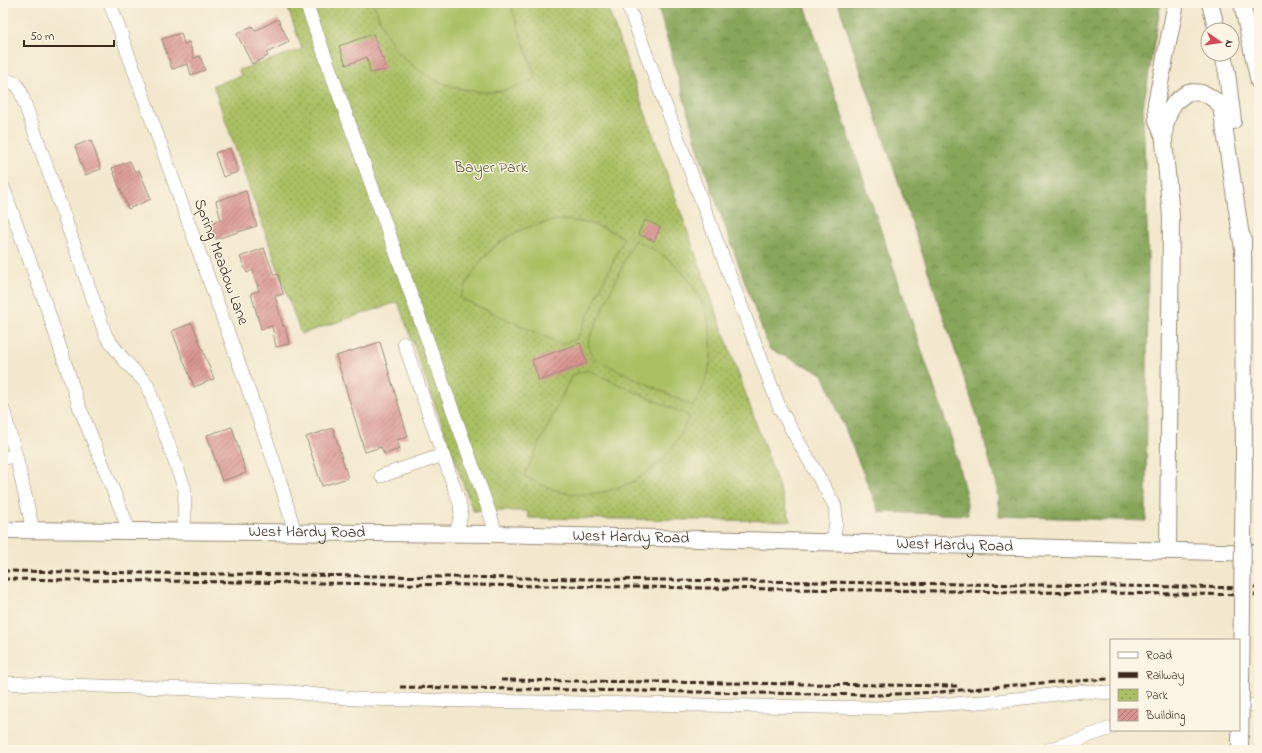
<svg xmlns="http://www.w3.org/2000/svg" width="1262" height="753" font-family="'Indie Flower',sans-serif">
	<defs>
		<pattern id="forest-crowns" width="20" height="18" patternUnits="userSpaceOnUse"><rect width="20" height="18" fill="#87a65a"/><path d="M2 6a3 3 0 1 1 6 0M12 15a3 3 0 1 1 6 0" fill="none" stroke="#70874a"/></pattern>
		<pattern id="park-dots" width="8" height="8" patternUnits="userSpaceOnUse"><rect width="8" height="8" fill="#aac064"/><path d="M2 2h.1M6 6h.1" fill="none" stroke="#8c9c52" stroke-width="1.8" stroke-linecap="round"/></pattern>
		<pattern id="building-hatch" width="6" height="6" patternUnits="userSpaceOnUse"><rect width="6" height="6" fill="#d99491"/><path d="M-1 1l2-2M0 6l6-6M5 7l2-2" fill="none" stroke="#b17976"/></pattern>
	</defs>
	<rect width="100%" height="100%" fill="#fcf5e5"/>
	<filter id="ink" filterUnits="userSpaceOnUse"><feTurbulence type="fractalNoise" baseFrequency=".025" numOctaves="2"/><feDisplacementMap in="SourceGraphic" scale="8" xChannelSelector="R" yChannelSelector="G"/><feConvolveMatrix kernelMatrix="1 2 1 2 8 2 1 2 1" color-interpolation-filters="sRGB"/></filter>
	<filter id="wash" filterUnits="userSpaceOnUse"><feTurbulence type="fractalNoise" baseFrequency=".012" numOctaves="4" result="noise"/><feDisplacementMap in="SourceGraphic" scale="16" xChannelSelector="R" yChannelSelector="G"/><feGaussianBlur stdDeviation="0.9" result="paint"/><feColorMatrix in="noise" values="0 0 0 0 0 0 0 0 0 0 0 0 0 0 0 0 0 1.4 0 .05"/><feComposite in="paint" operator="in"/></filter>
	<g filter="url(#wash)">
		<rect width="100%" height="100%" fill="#f3e8ce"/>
		<path fill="url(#forest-crowns)" stroke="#61683c" d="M 657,3 L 804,3 L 952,440 L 966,495 L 968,515 L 879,512 L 823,374 L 769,349 L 702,162 Z
			M 838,3 L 1161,3 L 1143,108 L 1148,257 L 1146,521 L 999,516 L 997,490 L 982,431 Z"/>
		<path fill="url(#park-dots)" stroke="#727541" d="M 286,3 L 606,3 L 791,521 L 529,518 L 527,511 L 473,511 L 398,302 L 301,334 L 213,85 L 241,76 L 239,70 L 302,49 Z"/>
		<path fill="#aac064" stroke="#727541" d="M 378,3 L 510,3 L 536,79 C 522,84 507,91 492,92 C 453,93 414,75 392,43 C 384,32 379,17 374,4 Z
			M 559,220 C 584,220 603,226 624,238 L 577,339 L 561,344 L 460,298 C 482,249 507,228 559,220 Z
			M 634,240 C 644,245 655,249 664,256 C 696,278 714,318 711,357 C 709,375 702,391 693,406 L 593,358 L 588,342 Z
			M 587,370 L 689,416 C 684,427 680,437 673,446 C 651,478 612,497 573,494 C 556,492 539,484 524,476 L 572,375 Z"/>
		<g id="blocks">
			<path fill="url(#building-hatch)" d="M 278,19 L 289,42 L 266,53 L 268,56 L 252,64 L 237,34 L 252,26 L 255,31 Z
				M 181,33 L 184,44 L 189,42 L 194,58 L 200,56 L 205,70 L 191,75 L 188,64 L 172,69 L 162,39 Z
				M 373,34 L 382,59 L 383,58 L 386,70 L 370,73 L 367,57 L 346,65 L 339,46 Z
				M 91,140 L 101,169 L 85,175 L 75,146 Z
				M 230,148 L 238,172 L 223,177 L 215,153 Z
				M 130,161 L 135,172 L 139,170 L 151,199 L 128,209 L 112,168 Z
				M 246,191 L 257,226 L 216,239 L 211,223 L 221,220 L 216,201 Z
				M 645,220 L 660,227 L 654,241 L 638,234 Z
				M 264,248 L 274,275 L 278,274 L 283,294 L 275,296 L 283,326 L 285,326 L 289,344 L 276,347 L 272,326 L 261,329 L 251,293 L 259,291 L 253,270 L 247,273 L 240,257 Z
				M 192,323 L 214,379 L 194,387 L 172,331 Z
				M 380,342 L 408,437 L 397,440 L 400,449 L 384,454 L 381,447 L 365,452 L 336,356 Z
				M 580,343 L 587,363 L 539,381 L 532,360 Z
				M 232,427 L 246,473 L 222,481 L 207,435 Z
				M 333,428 L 348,478 L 322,486 L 306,437 Z"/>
		</g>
	</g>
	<g filter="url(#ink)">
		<use href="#blocks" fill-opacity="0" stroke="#978976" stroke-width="1"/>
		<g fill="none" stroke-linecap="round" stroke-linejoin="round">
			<g stroke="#978976" stroke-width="14">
				<path id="minor" d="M 110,3 L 276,467 L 295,533
					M 306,3 L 490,514 L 496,534
					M 627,3 L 780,409 L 835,506 L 836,522 L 833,543
					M 3,78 L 16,84 L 20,90 L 106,336 L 123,359 L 147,384 L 185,490 L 184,532
					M 3,187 L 48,311 L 79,406 L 130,532
					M 404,343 L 460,504 L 461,515 L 456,534
					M 3,409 L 16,456
					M 3,458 L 16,456 L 33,530
					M 381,476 L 443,455
					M 3,683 L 292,692 L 355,699 L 876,708 L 998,701 L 1084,691 L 1111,693
					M 1239,705 L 1259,705
					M 1048,750 L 1111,728"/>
			</g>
			<g stroke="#978976" stroke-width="18">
				<g id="major">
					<path d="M 1210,3 L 1217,30"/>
					<path d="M 1242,3 L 1259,82"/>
					<path d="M 1223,54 L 1227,73 L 1233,121"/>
					<path d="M 1163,136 L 1157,120 L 1156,103 L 1176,3"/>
					<path d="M 1243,238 L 1244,466"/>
					<path id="s1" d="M 3,530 L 496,534 L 1259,553"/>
					<path d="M 1168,551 L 1171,216 L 1164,142 L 1165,126 L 1170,110 L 1175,102 L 1188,92 C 1204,92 1209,94 1221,106 L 1243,249"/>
				</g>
			</g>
			<use href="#minor" stroke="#fff" stroke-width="13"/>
			<use href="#major" stroke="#fff" stroke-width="16"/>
			<path stroke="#3b2a1e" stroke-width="3" stroke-dasharray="6 3" stroke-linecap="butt" d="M 3,571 L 1259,588
				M 3,579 L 1259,595
				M 501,680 L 957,686
				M 400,687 L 875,695 L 940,692 L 1025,684 L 1109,679"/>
			<g stroke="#978976" stroke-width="18" stroke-linecap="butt">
				<path id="major-bridge" d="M 1240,750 L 1244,466"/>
			</g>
			<use href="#major-bridge" stroke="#fff" stroke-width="16"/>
		</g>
	</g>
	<g text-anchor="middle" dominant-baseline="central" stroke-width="3" stroke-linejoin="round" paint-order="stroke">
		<g font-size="16" fill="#5c5733" stroke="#fcf5e5">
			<text x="491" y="168">Bayer Park</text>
		</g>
		<g font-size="16" fill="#3b2a1e" stroke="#fcf5e5">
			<text transform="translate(221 262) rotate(70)">Spring Meadow Lane</text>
			<text stroke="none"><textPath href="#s1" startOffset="304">West Hardy Road</textPath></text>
			<text stroke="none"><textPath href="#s1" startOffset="628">West Hardy Road</textPath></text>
			<text stroke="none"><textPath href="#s1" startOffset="952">West Hardy Road</textPath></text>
		</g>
	</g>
	<rect width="1262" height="753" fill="none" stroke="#fcf5e5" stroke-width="16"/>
	<rect x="1110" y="639" width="130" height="92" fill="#fcf5e5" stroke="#afa495"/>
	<rect x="1118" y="652" width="20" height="6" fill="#ffffff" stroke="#afa495"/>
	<text x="1146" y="659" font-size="12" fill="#3b2a1e">Road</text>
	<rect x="1118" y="672" width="20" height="6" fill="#3b2a1e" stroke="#afa495"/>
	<text x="1146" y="679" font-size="12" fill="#3b2a1e">Railway</text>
	<rect x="1118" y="689" width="20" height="12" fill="url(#park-dots)" stroke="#afa495"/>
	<text x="1146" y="699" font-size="12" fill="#3b2a1e">Park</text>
	<rect x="1118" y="709" width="20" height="12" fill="url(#building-hatch)" stroke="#afa495"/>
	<text x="1146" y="719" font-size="12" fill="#3b2a1e">Building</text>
	<g transform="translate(1220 42) rotate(103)"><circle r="19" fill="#fcf5e5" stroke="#afa495"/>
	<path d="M0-3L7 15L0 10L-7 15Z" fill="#d1495b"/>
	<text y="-6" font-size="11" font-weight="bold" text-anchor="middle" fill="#3b2a1e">N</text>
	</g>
	<path d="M24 40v6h90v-6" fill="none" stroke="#3b2a1e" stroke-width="2"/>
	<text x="30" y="40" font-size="12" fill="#3b2a1e" stroke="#fcf5e5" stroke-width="3" paint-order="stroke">50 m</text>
</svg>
